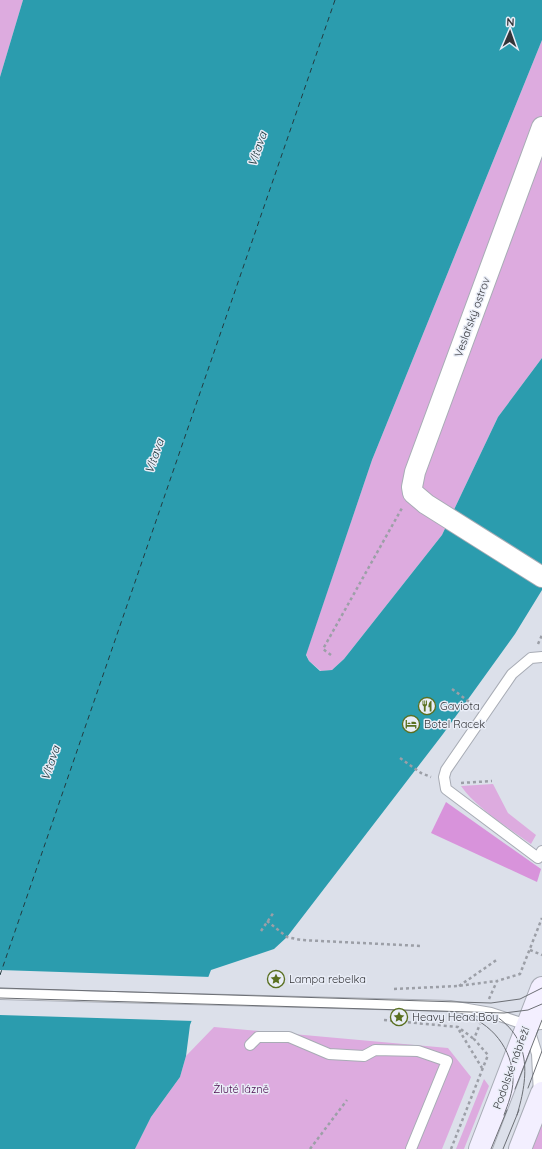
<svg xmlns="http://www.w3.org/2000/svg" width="542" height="1149" font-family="Quicksand,sans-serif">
	<rect width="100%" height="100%" fill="#dce0ea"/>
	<path fill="#ddabdf" d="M 0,0 L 23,0 L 0,77 Z
		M 542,40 L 542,358 L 498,417 L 442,535 L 344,659 L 332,670 L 321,671 L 309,661 L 306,654 L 372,460 Z
		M 493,784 L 508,813 L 536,835 L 531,844 C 510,829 475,807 461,786 Z
		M 214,1027 L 448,1048 L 471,1077 L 442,1149 L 135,1149 L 151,1117 L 180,1077 L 186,1056 Z
		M 484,1079 L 489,1086 L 464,1149 L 456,1149 Z
		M 542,1119 L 542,1149 L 530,1149 Z"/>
	<path fill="#d893db" d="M 446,802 L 541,869 L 537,882 L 431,833 Z"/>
	<path fill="#2b9cae" d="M 23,0 L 542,0 L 542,40 L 372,460 L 306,655 L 309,661 L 320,671 L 332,670 L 344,659 L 442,535 L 498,417 L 542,358 L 542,590 L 515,634 L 443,734 L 287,937 L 274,949 L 211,970 L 190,1025 L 186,1056 L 180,1077 L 151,1117 L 135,1149 L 0,1149 L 0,77 Z"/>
	<path fill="#dce0ea" d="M 0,970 L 211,977 L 194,1021 L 0,1015 Z"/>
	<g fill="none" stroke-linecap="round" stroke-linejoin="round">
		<path stroke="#233b40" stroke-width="1" stroke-dasharray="5 4" stroke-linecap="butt" d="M 0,975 L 335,0"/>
		<g stroke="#a8acb5" stroke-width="12">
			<path id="service" d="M 542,657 L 531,658 L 512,674 L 446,770 L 444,777 L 446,789 L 538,858 L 542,851
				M 0,994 L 450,1006 L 491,1013 L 527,1025 L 542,1024
				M 529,1029 L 537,1054 L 539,1095
				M 250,1045 L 258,1037 L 289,1037 L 329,1054 L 364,1056 L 375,1050 L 418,1051 L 447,1061 L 411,1149"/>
		</g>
		<g stroke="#a8acb5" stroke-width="22">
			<path id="minor" d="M 542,127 L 415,472 L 412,487 L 413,493 L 426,504 L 542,577"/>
		</g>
		<g stroke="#a8acb5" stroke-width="24">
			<path id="secondary" d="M 480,1149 L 542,988
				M 520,1149 L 542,1093"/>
		</g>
		<path stroke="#9c9fa7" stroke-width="2.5" stroke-dasharray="3 3" stroke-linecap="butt" d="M 538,644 L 542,635
			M 331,655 L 323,649 L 402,508
			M 452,689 L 475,706
			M 400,758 L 421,773 L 431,777
			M 461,783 L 492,781
			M 267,921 L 287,937 L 301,940 L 422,946
			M 261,931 L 274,912
			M 530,950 L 542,955
			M 459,986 L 498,959
			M 394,989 L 458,986 L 496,981
			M 489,999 L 497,981 L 520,974 L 542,918
			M 384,1020 L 458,1027 L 474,1039
			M 459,1030 L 482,1068
			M 310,1149 L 347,1100
			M 451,1149 L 488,1055 L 474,1039 L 480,1024"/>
		<use href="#service" stroke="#fff" stroke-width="10"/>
		<use href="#minor" stroke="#fff" stroke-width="20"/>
		<use href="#secondary" stroke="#f3efff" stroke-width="22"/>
		<path stroke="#6c6f75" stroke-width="1" d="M 0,988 L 491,1003 L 520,999 L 542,988
			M 0,998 L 504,1013 L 528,1010 L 542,1004
			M 491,1013 C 532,1037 529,1075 517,1115
			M 462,1014 C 491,1022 513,1049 513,1080 C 513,1092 508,1104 504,1115
			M 528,1088 L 542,1051
			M 515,1089 L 542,1020
			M 491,1149 L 507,1110
			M 503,1149 L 519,1110"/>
	</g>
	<defs>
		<g id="restaurant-ring" transform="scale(0.9)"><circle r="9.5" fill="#e9edf7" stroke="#5a7021" stroke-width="1.5"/><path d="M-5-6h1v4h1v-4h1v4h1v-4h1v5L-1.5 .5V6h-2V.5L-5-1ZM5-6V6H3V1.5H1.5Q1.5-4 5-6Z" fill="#5a7021"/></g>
		<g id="hotel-ring" transform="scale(0.9)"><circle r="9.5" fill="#e9edf7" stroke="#5a7021" stroke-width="1.5"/><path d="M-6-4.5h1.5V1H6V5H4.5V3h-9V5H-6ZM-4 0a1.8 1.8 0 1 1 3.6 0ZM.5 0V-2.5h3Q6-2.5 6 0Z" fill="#5a7021"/></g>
		<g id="sight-ring" transform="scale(0.9)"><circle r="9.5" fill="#e9edf7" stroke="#5a7021" stroke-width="1.5"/><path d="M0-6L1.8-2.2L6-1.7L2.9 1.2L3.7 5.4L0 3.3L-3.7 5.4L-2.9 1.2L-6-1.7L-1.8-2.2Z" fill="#5a7021"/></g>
	</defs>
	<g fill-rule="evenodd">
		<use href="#restaurant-ring" x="427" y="706"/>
		<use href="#hotel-ring" x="411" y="724"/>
		<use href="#sight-ring" x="276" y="979"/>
		<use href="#sight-ring" x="399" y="1017"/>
	</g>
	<g text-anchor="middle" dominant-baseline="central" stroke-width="3" stroke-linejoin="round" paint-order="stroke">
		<g font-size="11" fill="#343539" stroke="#e9edf7">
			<text transform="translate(472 317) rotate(-70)">Veslařský ostrov</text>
			<text transform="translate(511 1068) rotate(-70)">Podolské nábřeží</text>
		</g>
		<g font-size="11" fill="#343539" stroke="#e9edf7" text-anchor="start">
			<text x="440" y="706">Gaviota</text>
			<text x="424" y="724">Botel Racek</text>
			<text x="289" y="979">Lampa rebelka</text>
			<text x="412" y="1017">Heavy Head Boy</text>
		</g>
		<g font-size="11" fill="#4b0c4f" stroke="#e9edf7">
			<text x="241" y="1089">Žluté lázně</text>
		</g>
		<g font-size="12" font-style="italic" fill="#233b40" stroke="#e9edf7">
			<text transform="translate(257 149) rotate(-71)">Vltava</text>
			<text transform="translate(154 456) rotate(-71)">Vltava</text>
			<text transform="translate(50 763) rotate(-71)">Vltava</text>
		</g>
	</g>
	<g transform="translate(510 32) rotate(2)" stroke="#e9edf7" stroke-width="3" paint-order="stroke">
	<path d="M0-3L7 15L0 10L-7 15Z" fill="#343539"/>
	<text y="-6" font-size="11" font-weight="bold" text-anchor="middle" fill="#343539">N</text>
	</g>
</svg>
